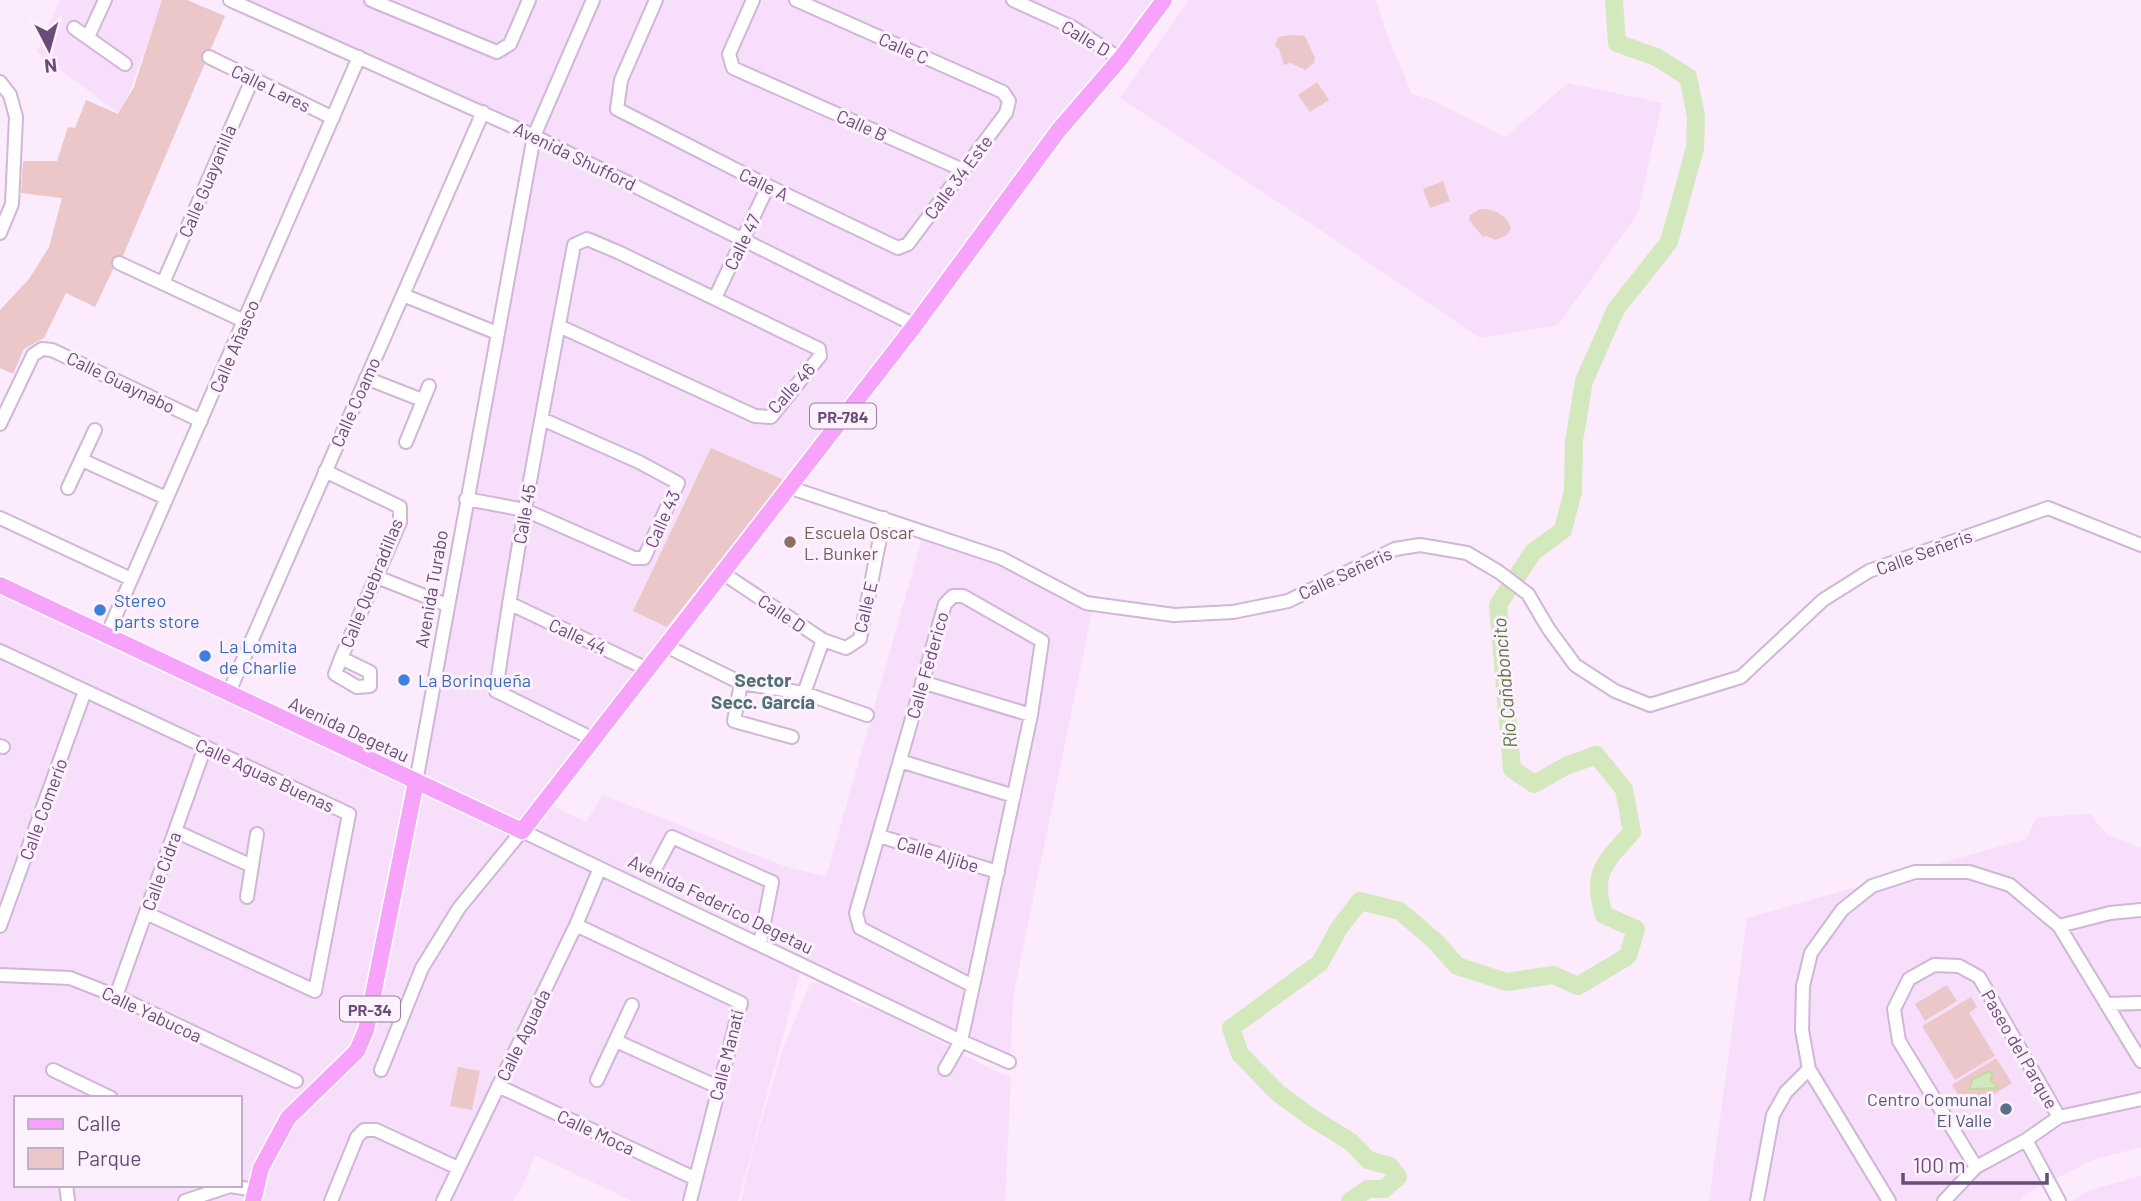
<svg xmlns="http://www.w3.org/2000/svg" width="2141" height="1201" font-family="Barlow,sans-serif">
	<rect width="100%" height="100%" fill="#fceafd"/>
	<path fill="#f7defa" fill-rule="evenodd" d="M 60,0 L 163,0 L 121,115 L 37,52 Z
		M 227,0 L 1164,0 L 545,802 L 586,822 L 603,795 L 787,867 L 826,877 L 924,531 L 1006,561 L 1093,606 L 1013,998 L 1010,1065 L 802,966 L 738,1201 L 632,1201 L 535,1155 L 522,1187 L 513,1201 L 0,1201 L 0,586 L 416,783 L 535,137 ZM 16,1098 L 240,1098 L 240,1185 L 16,1185 Z
		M 1189,0 L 1376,0 L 1385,29 L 1412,94 L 1432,100 L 1505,137 L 1568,83 L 1662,103 L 1638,213 L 1558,325 L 1480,338 L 1322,231 L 1120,98 Z
		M 2090,814 L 2107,835 L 2141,848 L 2141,1147 L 2092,1160 L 2028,1193 L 2019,1201 L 1709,1201 L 1747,918 L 2026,839 L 2037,817 Z
		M 827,982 L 858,1005 L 885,1013 L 999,1073 L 1011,1077 L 1005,1201 L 741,1201 L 754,1146 L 783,1049 L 810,983 Z
		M 2141,1176 L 2141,1201 L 2072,1201 L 2087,1191 Z"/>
	<path fill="#ecc7ca" d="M 162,0 L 187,0 L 225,16 L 122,258 L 119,257 L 95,307 L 66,293 L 44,338 L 24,349 L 13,374 L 0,368 L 0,310 L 29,279 L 49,247 L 62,198 L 21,193 L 23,161 L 57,161 L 68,127 L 75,128 L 86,100 L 118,114 L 134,87 Z
		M 1291,35 L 1305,36 L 1315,58 L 1314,63 L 1305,70 L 1291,63 L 1284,65 L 1279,49 L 1275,46 L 1278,37 Z
		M 1317,82 L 1329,100 L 1310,112 L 1298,95 Z
		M 1443,181 L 1450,201 L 1430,208 L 1423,189 Z
		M 1480,209 C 1493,208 1507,215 1511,228 L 1507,235 L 1496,240 L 1486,236 L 1483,237 L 1469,220 L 1470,215 Z
		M 711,448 L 784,480 L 667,627 L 633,611 Z
		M 1947,985 L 1957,1001 L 1925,1021 L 1915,1004 Z
		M 1971,997 L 1977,1007 L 1969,1013 L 1995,1056 L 1955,1080 L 1922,1026 Z
		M 1996,1058 L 2012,1083 L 1972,1108 L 1967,1100 L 1963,1103 L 1952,1085 Z
		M 458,1067 L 480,1071 L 472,1110 L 450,1106 Z"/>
	<path fill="#d4e8bd" stroke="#bfdaa3" stroke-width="2" d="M 1988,1072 L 1992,1073 L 1991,1081 L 1997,1086 L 1997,1088 L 1969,1089 L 1973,1079 Z"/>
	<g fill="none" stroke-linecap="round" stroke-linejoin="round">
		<path stroke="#d4e8bd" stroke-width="18" d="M 1350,1201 L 1368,1189 L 1384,1189 L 1398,1177 L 1390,1166 L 1368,1160 L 1351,1142 L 1312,1118 L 1278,1093 L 1240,1054 L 1231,1028 L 1320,963 L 1339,928 L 1360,901 L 1400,911 L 1435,941 L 1457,966 L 1507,982 L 1553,975 L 1578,986 L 1628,956 L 1636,929 L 1604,915 C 1590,872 1606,862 1632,832 L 1624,789 L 1596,755 L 1566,766 L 1534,784 L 1512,769 L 1498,605 L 1533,552 L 1563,530 L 1573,491 L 1574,441 L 1584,381 L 1616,309 L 1669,242 L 1695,148 L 1696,116 L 1688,77 L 1656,57 L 1617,43 L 1614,0"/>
		<g stroke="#d0b6d7" stroke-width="16">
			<path id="minor" d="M 230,0 L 534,136 L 915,325
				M 371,0 L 497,52 L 510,44 L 529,0
				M 656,0 L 621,80 L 617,109 L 768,186 L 898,248 L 908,244 L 1006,113 L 1009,101 L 1003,92 L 796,0
				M 753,0 L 729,54 L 733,68 L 963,170
				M 1013,0 L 1072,27 L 1120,59
				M 74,28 L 125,64
				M 88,37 L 105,0
				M 209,57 L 333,118
				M 0,82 L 10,95 L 16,117 L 12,204 L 0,233
				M 119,263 L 244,321
				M 163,283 L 252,80
				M 403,295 L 497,333
				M 715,298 L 768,186
				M 559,326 L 755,416 L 771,417 L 820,356 L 819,349 L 618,252 L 587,239 L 574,245 C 546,394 517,542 496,691 L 593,739
				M 366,378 L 422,400
				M 0,424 L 33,355 L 42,349 L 52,350 L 201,421
				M 406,442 L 429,386
				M 82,460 L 166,498
				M 325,471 L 400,507 L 400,522 L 341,658
				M 788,487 L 1001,558 L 1086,603 L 1174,615 L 1233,612 L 1288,601 L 1395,549 L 1420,545 L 1467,553 L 1499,572 L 1528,594 L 1548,628 L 1575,665 L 1615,691 L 1650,705 L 1741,677 L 1823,600 L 1869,571 L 2048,508 L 2141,545
				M 68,488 L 95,430
				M 466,499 L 525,510 L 634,558 L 644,558 L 678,483 L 639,462 L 542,419
				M 0,518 L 131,579
				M 721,572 L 823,640 L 846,648 L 860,639 L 884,518
				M 377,577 L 447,605
				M 509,603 L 647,669
				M 107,635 L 359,57
				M 664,645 L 741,683 L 804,693 L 867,715
				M 0,651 L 349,814 L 315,991 L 146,913
				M 341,658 L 370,672 L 370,686 L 357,687 L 335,674 Z
				M 922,682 L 1031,715
				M 741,683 L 734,721 L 792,737
				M 229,692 L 483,112
				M 804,693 L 823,640
				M 0,746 L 3,747
				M 900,761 L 1014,796
				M 416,782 L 534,136 L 593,0
				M 175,831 L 252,866
				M 879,836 L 998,872
				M 654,871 L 672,837 L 772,882 L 760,943
				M 247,897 L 257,834
				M 576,925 L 741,1003 L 690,1201
				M 0,926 L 85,691
				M 2059,926 L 2110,913 L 2141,910
				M 0,975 L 70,978 L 116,996 L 296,1081
				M 116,996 L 205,747
				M 2106,1004 L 2141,1003
				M 616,1041 L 718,1087
				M 945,1069 L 961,1041 L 973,986 L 1031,715 L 1042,641 L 963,596 L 953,596 L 945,604 L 856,913 L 860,928 L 973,986
				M 53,1070 L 111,1098
				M 381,1070 L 422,968 L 459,908 L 522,831 L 961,1041 L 1009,1062
				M 597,1080 L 632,1005
				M 498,1086 L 694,1178
				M 2026,1140 L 2059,1201
				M 1976,1167 L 1899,1041 L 1894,1009 L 1909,979 L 1934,965 L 1959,966 L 1979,977 L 2059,1117
				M 66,1185 L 68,1201
				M 185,1201 L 230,1186 L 256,1190
				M 331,1201 L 357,1137 L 364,1130 L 376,1130 L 458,1168
				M 443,1201 L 576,925 L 600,868
				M 1757,1201 L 1773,1115 L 1786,1092 L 1809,1069
				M 1889,1201 L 1809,1069 L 1802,1030 L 1803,986 L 1811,953 L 1842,910 L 1872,886 L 1915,872 L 1969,872 L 2010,885 L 2059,926 L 2141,1061
				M 1944,1201 L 1976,1167 L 2026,1140 L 2059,1117 L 2141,1099"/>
		</g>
		<g stroke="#fff" stroke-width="19">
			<path id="major" d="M 0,585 L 522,831 L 915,325 L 1058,131 L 1120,59 L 1164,0
				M 253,1201 L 261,1168 L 288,1118 L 357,1051 L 366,1030 L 416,782"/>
		</g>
		<use href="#minor" stroke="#fff" stroke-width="12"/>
		<use href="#major" stroke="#f7a2fb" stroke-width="16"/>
	</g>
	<circle fill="#8d6e63" stroke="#fef1ff" stroke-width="2.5" cx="790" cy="542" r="7"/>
	<g fill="#3f7fe0" stroke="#fef1ff" stroke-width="2.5">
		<circle cx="100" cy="610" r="7"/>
		<circle cx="205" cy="656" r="7"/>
		<circle cx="404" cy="680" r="7"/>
	</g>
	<circle fill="#5c6f8a" stroke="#fef1ff" stroke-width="2.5" cx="2006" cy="1109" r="7"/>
	<g text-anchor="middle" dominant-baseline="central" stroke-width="6" stroke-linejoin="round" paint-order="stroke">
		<g fill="#fef1ff" stroke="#967ea1" stroke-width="2">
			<rect x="810" y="403.5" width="66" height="25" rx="5"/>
			<rect x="340" y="996.5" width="60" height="25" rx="5"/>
		</g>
		<g font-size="16" font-weight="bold" fill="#6a4c79">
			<text x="843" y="416">PR-784</text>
			<text x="370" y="1009">PR-34</text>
		</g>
		<g font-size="18" fill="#6a4c79" stroke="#fef1ff">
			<text transform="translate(1086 38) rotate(31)">Calle D</text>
			<text transform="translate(904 48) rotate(24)">Calle C</text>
			<text transform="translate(271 88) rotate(26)">Calle Lares</text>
			<text transform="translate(862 125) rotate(24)">Calle B</text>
			<text transform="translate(575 156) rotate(26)">Avenida Shufford</text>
			<text transform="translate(958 177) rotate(-53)">Calle 34 Este</text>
			<text transform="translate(207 181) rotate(-67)">Calle Guayanilla</text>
			<text transform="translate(764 184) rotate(26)">Calle A</text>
			<text transform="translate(742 242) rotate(-64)">Calle 47</text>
			<text transform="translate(234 346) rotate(-67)">Calle Añasco</text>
			<text transform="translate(121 382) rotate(26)">Calle Guaynabo</text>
			<text transform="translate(791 388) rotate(-48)">Calle 46</text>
			<text transform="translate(355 402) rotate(-66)">Calle Coamo</text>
			<text transform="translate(524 514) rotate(-80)">Calle 45</text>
			<text transform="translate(662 519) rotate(-66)">Calle 43</text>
			<text transform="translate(1924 552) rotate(-20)">Calle Señeris</text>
			<text transform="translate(1345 573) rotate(-25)">Calle Señeris</text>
			<text transform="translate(371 583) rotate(-68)">Calle Quebradillas</text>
			<text transform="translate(431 589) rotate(-80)">Avenida Turabo</text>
			<text transform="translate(865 607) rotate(-77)">Calle E</text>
			<text transform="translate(782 613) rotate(34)">Calle D</text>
			<text transform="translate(578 636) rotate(25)">Calle 44</text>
			<text transform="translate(927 665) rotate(-74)">Calle Federico</text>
			<text transform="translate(349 729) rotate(25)">Avenida Degetau</text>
			<text transform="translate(265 775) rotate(25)">Calle Aguas Buenas</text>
			<text transform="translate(43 809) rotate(-70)">Calle Comerío</text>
			<text transform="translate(938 854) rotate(17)">Calle Aljibe</text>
			<text transform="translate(161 871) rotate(-70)">Calle Cidra</text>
			<text transform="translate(721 904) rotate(26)">Avenida Federico Degetau</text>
			<text transform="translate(152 1014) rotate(25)">Calle Yabucoa</text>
			<text transform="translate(523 1035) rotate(-64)">Calle Aguada</text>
			<text transform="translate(2020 1049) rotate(60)">Paseo del Parque</text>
			<text transform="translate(726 1055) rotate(-76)">Calle Manatí</text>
			<text transform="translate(596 1132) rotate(25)">Calle Moca</text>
		</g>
		<g font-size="18" fill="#785e54" stroke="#fef1ff" text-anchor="start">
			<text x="804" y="532">Escuela Oscar<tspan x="804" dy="21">L. Bunker</tspan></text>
		</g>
		<g font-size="18" fill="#366cbe" stroke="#fef1ff" text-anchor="start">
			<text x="114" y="600">Stereo<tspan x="114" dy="21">parts store</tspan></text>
			<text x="219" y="646">La Lomita<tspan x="219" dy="21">de Charlie</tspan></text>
			<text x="418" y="680">La Borinqueña</text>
		</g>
		<g font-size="18" fill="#4e5e75" stroke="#fef1ff" text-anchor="end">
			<text x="1992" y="1099">Centro Comunal<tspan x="1992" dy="21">El Valle</tspan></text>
		</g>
		<g font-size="19" font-weight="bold" fill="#4e7272" stroke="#fef1ff">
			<text x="763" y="679">Sector<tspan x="763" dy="22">Secc. García</tspan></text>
		</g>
		<g font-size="19" font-style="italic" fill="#5a763c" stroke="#fef1ff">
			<text transform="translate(1504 683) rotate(-95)">Río Cañaboncito</text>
		</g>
	</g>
	<rect x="14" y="1096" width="228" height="91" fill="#fef1ff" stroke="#c3afc9" stroke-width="2"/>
	<rect x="28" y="1119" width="35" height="10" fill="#f7a2fb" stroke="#c3afc9" stroke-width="2"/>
	<text x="77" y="1131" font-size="21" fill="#6a4c79">Calle</text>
	<rect x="28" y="1148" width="35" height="21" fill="#ecc7ca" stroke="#c3afc9" stroke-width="2"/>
	<text x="77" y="1166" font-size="21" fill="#6a4c79">Parque</text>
	<g transform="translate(49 49) rotate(174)" stroke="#fef1ff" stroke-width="5" paint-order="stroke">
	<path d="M0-5L12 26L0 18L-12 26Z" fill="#6a4c79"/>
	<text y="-10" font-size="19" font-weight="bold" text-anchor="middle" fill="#6a4c79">N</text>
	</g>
	<path d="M1903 1173v10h144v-10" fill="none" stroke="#6a4c79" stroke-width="3.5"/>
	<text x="1913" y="1173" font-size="21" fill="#6a4c79" stroke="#fef1ff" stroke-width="5" paint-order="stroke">100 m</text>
</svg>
